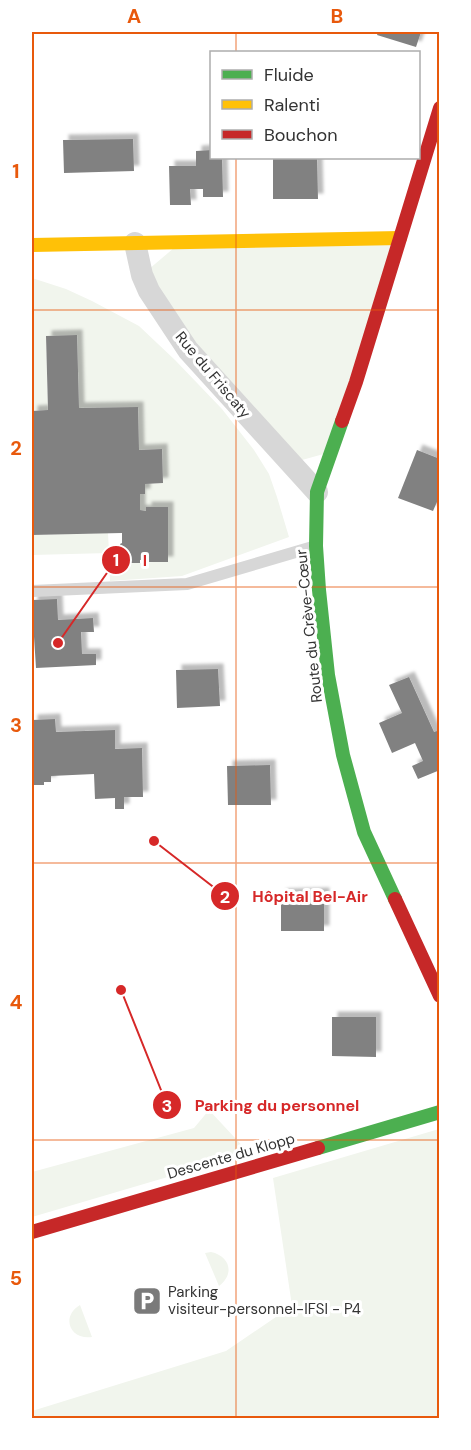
<svg xmlns="http://www.w3.org/2000/svg" width="471" height="1450" font-family="'DM Sans',sans-serif">
	<defs>
		<filter id="shadow"><feDropShadow dx="5.5" dy="-5.5" stdDeviation="1.5" flood-color="#0004"/></filter>
	</defs>
	<rect width="100%" height="100%" fill="#fff"/>
	<path fill="#f1f5ed" d="M 400,238 L 331,452 L 291,463 L 142,275 L 181,242 Z
		M 32,278 L 66,289 L 92,301 L 139,326 L 175,360 L 222,409 L 254,450 L 269,474 L 277,497 L 289,537 L 182,576 L 110,581 L 109,563 L 140,563 L 168,561 L 168,507 L 147,507 L 146,511 L 140,510 L 140,494 L 145,494 L 145,484 L 163,483 L 162,449 L 139,450 L 138,407 L 79,408 L 77,335 L 46,337 L 48,410 L 32,411 Z
		M 108,533 L 109,553 L 32,555 L 32,535 Z
		M 209,1110 L 249,1153 L 32,1217 L 32,1172 L 194,1128 Z
		M 439,1129 L 439,1418 L 32,1418 L 32,1411 L 226,1351 L 292,1306 L 273,1178 Z
		M 211,1252 C 230,1256 235,1274 219,1286 L 205,1253 Z
		M 80,1305 L 92,1337 C 69,1340 61,1316 80,1305 Z"/>
	<path fill="#818181" filter="url(#shadow)" d="M 378,32 L 421,32 L 416,47 L 377,35 Z
		M 133,139 L 134,171 L 64,173 L 63,140 Z
		M 212,150 L 212,158 L 222,158 L 223,197 L 203,197 L 203,189 L 190,189 L 191,205 L 170,205 L 169,166 L 196,166 L 196,151 Z
		M 273,158 L 317,158 L 318,199 L 273,199 Z
		M 77,335 L 79,408 L 138,407 L 139,450 L 162,449 L 163,483 L 145,484 L 145,494 L 140,494 L 140,510 L 146,511 L 146,507 L 168,507 L 168,562 L 148,562 L 148,560 L 140,560 L 140,563 L 120,563 L 120,544 L 122,543 L 122,533 L 32,535 L 32,411 L 48,410 L 46,336 Z
		M 417,450 L 440,459 L 440,495 L 433,511 L 398,498 Z
		M 57,599 L 58,620 L 93,618 L 94,632 L 81,632 L 82,654 L 96,654 L 96,665 L 36,668 L 33,621 L 32,621 L 32,600 Z
		M 218,669 L 220,706 L 177,708 L 176,670 Z
		M 409,677 L 434,732 L 440,730 L 440,770 L 418,779 L 412,766 L 423,761 L 415,743 L 392,753 L 379,723 L 402,713 L 389,685 Z
		M 55,719 L 56,732 L 115,730 L 115,749 L 142,748 L 143,797 L 124,797 L 124,809 L 115,809 L 115,798 L 95,799 L 94,774 L 51,776 L 51,782 L 44,782 L 44,785 L 34,785 L 34,761 L 32,761 L 32,720 Z
		M 270,765 L 271,805 L 228,805 L 227,766 Z
		M 324,893 L 324,931 L 281,931 L 281,894 Z
		M 332,1017 L 376,1017 L 376,1057 L 332,1056 Z"/>
	<g fill="none" stroke-linecap="round" stroke-linejoin="round">
		<path stroke="#d7d7d7" stroke-width="12" d="M 32,591 L 187,584 L 316,546"/>
		<path stroke="#d7d7d7" stroke-width="22" d="M 135,243 L 142,275 L 149,291 L 188,350 L 317,492"/>
		<path stroke="#4caf50" stroke-width="14" d="M 342,421 L 317,492 L 316,546 L 319,590 L 328,675 L 343,755 L 364,832 L 395,899
			M 318,1148 L 440,1112"/>
		<path stroke="#ffc107" stroke-width="14" d="M 32,245 L 400,238"/>
		<path stroke="#c62828" stroke-width="14" d="M 342,421 L 356,382 L 440,108
			M 395,899 L 440,996
			M 32,1232 L 318,1148"/>
	</g>
	<path fill="none" stroke="#e8590c" stroke-width="1.5" stroke-opacity="0.55" d="M 236,32 L 236,52M 236,158 L 236,1418M 32,310 L 440,310M 32,587 L 440,587M 32,863 L 440,863M 32,1140 L 440,1140"/>
	<defs>
		<g id="parking-square" transform="scale(1.5)"><rect x="-9" y="-9" width="18" height="18" rx="4" fill="#7a7a7a" stroke="#fff"/><path d="M-3.5-5.5H1a3.5 3.5 0 0 1 0 7H-1V5.5H-3.5ZM-1-3.4V-.6H.8a1.4 1.4 0 0 0 0-2.8Z" fill="#fff"/></g>
	</defs>
	<g fill-rule="evenodd">
		<use href="#parking-square" x="147" y="1301"/>
	</g>
	<g text-anchor="middle" dominant-baseline="central" stroke-width="6" stroke-linejoin="round" paint-order="stroke">
		<g font-size="15" fill="#333" stroke="#fff">
			<text transform="translate(213 375) rotate(50)">Rue du Friscaty</text>
			<text transform="translate(309 626) rotate(-96)">Route du Crève-Cœur</text>
			<text transform="translate(231 1156) rotate(-16)">Descente du Klopp</text>
		</g>
		<g font-size="15" fill="#333" stroke="#fff" text-anchor="start">
			<text x="168" y="1292">Parking<tspan x="168" dy="17">visiteur-personnel-IFSI - P4</tspan></text>
		</g>
	</g>
	<path fill="none" stroke="#d62828" stroke-width="2" d="M58 643L116 560M154 841L225 896M121 990L167 1105"/>
	<g fill="#d62828" stroke="#fff" stroke-width="2">
		<circle cx="58" cy="643" r="6"/>
		<circle cx="154" cy="841" r="6"/>
		<circle cx="121" cy="990" r="6"/>
		<circle cx="116" cy="560" r="15"/>
		<circle cx="225" cy="896" r="15"/>
		<circle cx="167" cy="1105" r="15"/>
	</g>
	<g font-size="18" text-anchor="middle" font-weight="bold" fill="#fff">
		<text x="116" y="566">1</text>
		<text x="225" y="903">2</text>
		<text x="167" y="1112">3</text>
	</g>
	<g font-size="16" text-anchor="middle" font-weight="bold" fill="#d62828" stroke="#fff" stroke-width="6" stroke-linejoin="round" paint-order="stroke">
		<text x="145" y="566">I</text>
		<text x="310" y="902">Hôpital Bel-Air</text>
		<text x="277" y="1111">Parking du personnel</text>
	</g>
	<rect width="471" height="1450" fill="none" stroke="#ffffff" stroke-width="66"/>
	<rect x="210" y="51" width="210" height="108" fill="#ffffff" stroke="#adadad" stroke-width="1.5"/>
	<rect x="222" y="70" width="30" height="9" fill="#4caf50" stroke="#adadad" stroke-width="1.5"/>
	<text x="264" y="81" font-size="18" fill="#333333">Fluide</text>
	<rect x="222" y="100" width="30" height="9" fill="#ffc107" stroke="#adadad" stroke-width="1.5"/>
	<text x="264" y="111" font-size="18" fill="#333333">Ralenti</text>
	<rect x="222" y="130" width="30" height="9" fill="#c62828" stroke="#adadad" stroke-width="1.5"/>
	<text x="264" y="141" font-size="18" fill="#333333">Bouchon</text>
	<rect x="33" y="33" width="405" height="1384" fill="none" stroke="#e8590c" stroke-width="2"/>
	<g font-size="20" text-anchor="middle" font-weight="bold" fill="#e8590c">
		<text x="134" y="23">A</text>
		<text x="337" y="23">B</text>
		<text x="16" y="178">1</text>
		<text x="16" y="455">2</text>
		<text x="16" y="732">3</text>
		<text x="16" y="1009">4</text>
		<text x="16" y="1285">5</text>
	</g>
</svg>
